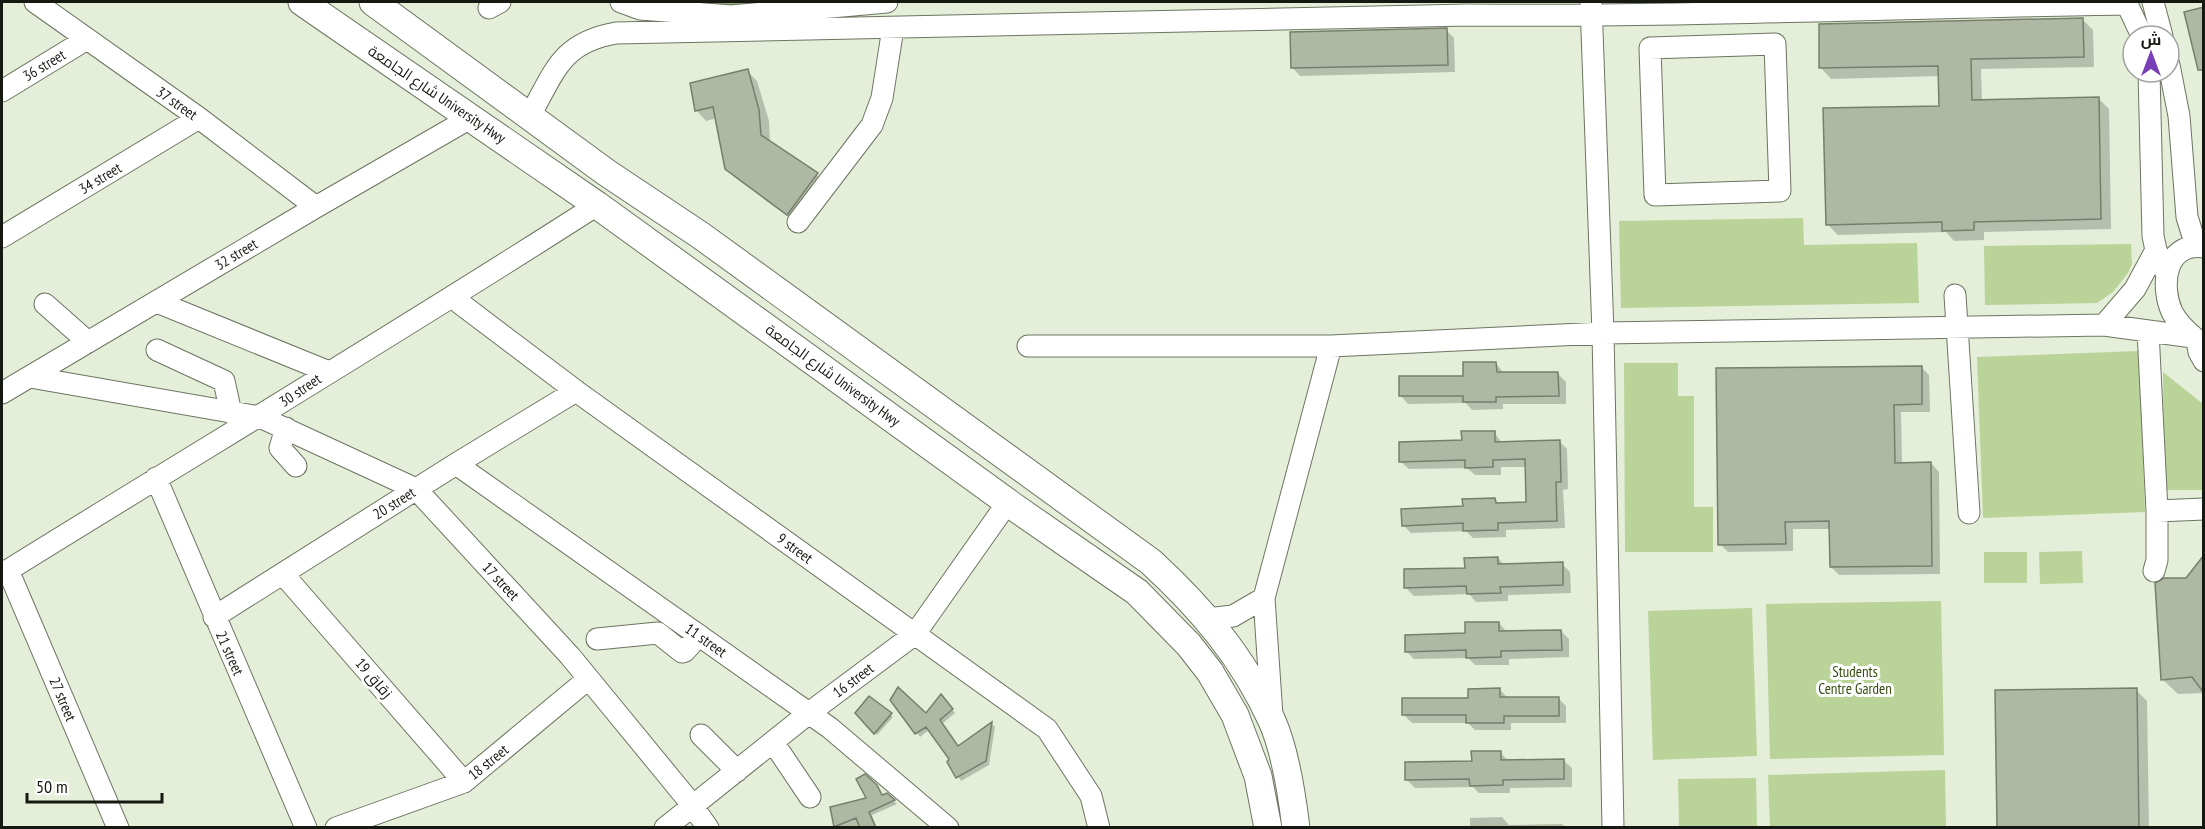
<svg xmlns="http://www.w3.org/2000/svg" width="2205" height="829" font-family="'PT Sans Narrow',Cairo,sans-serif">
	<rect width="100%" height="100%" fill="#e4eed8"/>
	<path fill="#b9d399" d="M 675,2 L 781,2 C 747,10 710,10 675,2 Z
		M 1803,218 L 1804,245 L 1917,243 L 1919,303 L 1621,308 L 1619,221 Z
		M 2131,244 L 2132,264 L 2128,273 L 2113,292 L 2097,303 L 1985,305 L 1984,246 Z
		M 2139,351 L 2145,512 L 1983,518 L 1977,357 Z
		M 1624,363 L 1678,363 L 1678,396 L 1694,396 L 1694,507 L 1713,507 L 1713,552 L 1625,552 Z
		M 2163,372 L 2203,404 L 2203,490 L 2164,490 Z
		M 2082,551 L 2083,583 L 2040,584 L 2039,552 Z
		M 1984,552 L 2027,552 L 2027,583 L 1984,583 Z
		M 1941,601 L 1944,755 L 1770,759 L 1766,604 Z
		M 1752,608 L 1757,756 L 1653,760 L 1648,611 Z
		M 1945,770 L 1946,827 L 1770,827 L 1768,775 Z
		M 1756,778 L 1757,827 L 1679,827 L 1678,779 Z"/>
	<path fill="#0003" d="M 661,2 L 820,2 L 742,13 Z
		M 2082,19 L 2093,30 L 2094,67 L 1981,69 L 1982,101 L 2098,98 L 2109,109 L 2111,229 L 1984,232 L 1984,240 L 1954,241 L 1946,232 L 1838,235 L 1827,224 L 1941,107 L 1940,76 L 1831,79 L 1821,68 Z
		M 1446,30 L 1454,38 L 1455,72 L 1300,76 L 1292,67 Z
		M 747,71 L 757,81 L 769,121 L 770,143 L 817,175 L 827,185 L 798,224 L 737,179 L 726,169 L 717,118 L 706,121 L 696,110 Z
		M 1496,363 L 1504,374 L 1558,374 L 1566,382 L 1566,404 L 1503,404 L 1503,409 L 1472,410 L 1466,403 L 1408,404 L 1400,395 L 1464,378 Z
		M 1921,367 L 1929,375 L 1930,412 L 1901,412 L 1902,464 L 1931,463 L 1939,472 L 1940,574 L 1839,575 L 1831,567 L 1831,529 L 1793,529 L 1793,551 L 1728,552 L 1720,544 Z
		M 1494,432 L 1502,443 L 1559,441 L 1567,449 L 1568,489 L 1563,490 L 1565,528 L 1506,530 L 1506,537 L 1473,538 L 1466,531 L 1411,533 L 1403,525 L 1495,499 L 1500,505 L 1528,503 L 1527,467 L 1501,467 L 1501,475 L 1475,475 L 1467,468 L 1409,469 L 1400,461 Z
		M 1498,558 L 1505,566 L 1562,564 L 1570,572 L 1571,593 L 1508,595 L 1508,601 L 1476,602 L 1469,594 L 1414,596 L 1406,588 Z
		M 2204,558 L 2204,693 L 2178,694 L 2162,679 L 2187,580 Z
		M 1499,623 L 1507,632 L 1561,631 L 1569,639 L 1569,657 L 1509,659 L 1509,665 L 1475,665 L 1468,658 L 1414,659 L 1406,651 L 1467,635 Z
		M 1500,690 L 1508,698 L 1558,698 L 1566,706 L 1566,723 L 1511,723 L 1511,730 L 1475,730 L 1468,723 L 1412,723 L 1404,715 Z
		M 2136,690 L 2147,701 L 2149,828 L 1998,828 Z
		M 941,696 L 955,713 L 942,724 L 959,748 L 992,724 L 995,727 L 989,765 L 961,781 L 949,762 L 950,759 L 930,729 L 920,737 L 891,700 L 926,716 Z
		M 870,698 L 893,717 L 877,735 L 857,713 Z
		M 1500,753 L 1509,761 L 1563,760 L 1572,768 L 1572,787 L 1510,788 L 1510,793 L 1479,793 L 1473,787 L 1415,788 L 1407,780 L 1473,763 Z
		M 876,786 L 883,796 L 887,795 L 897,804 L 872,815 L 877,828 L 836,828 L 831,808 L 869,799 Z
		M 1502,817 L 1509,825 L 1562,824 L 1566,828 L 1409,828 L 1470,826 L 1470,818 Z"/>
	<path fill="#aeb8a3" stroke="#767f6b" stroke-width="1.5" d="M 2204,7 L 2204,70 L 2198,70 L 2184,12 Z
		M 2083,18 L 2084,57 L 1971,59 L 1972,100 L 2099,97 L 2101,219 L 1974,222 L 1974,230 L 1942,231 L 1942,222 L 1826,225 L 1823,108 L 1939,106 L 1938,66 L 1819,68 L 1819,24 Z
		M 1447,28 L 1448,65 L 1291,68 L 1290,32 Z
		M 748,69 L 759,110 L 761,135 L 818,173 L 787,215 L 725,169 L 713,107 L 695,111 L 690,83 Z
		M 1463,362 L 1496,362 L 1497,372 L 1558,372 L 1559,396 L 1496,397 L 1496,402 L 1463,402 L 1463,396 L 1399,396 L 1399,376 L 1463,376 Z
		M 1922,366 L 1922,404 L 1894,405 L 1895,463 L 1931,462 L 1932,566 L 1830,567 L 1829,521 L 1785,522 L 1786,544 L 1718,545 L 1716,368 Z
		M 1461,431 L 1495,431 L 1495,442 L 1560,440 L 1561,482 L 1556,482 L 1557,521 L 1498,523 L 1498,530 L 1463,531 L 1463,523 L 1402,526 L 1401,509 L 1463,506 L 1462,499 L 1495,498 L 1496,503 L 1526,502 L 1525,459 L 1493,460 L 1493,467 L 1465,468 L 1465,460 L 1399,462 L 1399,442 L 1462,440 Z
		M 2204,555 L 2204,693 L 2192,677 L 2161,680 L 2155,583 L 2164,578 L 2186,578 Z
		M 1498,557 L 1498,564 L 1563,562 L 1563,585 L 1500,587 L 1501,593 L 1467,594 L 1466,586 L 1404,588 L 1404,569 L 1465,568 L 1464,558 Z
		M 1465,622 L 1499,622 L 1499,631 L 1561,630 L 1562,650 L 1501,651 L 1501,657 L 1466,658 L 1466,650 L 1405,652 L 1405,635 L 1465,633 Z
		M 898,687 L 926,713 L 941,694 L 953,709 L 940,720 L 958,746 L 992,722 L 986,761 L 956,778 L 947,762 L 949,759 L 926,727 L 915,734 L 890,700 Z
		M 1500,688 L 1500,697 L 1559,697 L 1559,716 L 1504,716 L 1504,723 L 1466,723 L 1466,715 L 1402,715 L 1402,698 L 1468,698 L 1468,689 Z
		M 2137,688 L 2139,828 L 1997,828 L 1995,690 Z
		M 869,696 L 892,713 L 874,734 L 855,713 Z
		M 1471,751 L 1501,751 L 1501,760 L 1564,759 L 1564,779 L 1503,780 L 1503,785 L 1470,786 L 1469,779 L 1405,780 L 1405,762 L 1472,761 Z
		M 865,774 L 877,785 L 882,795 L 887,793 L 895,800 L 869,812 L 876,828 L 860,828 L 856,818 L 834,827 L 830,807 L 866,798 L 856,779 Z"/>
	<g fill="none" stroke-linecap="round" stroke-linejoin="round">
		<g stroke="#6c7562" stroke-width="23">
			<path id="minor" d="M 35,2 L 199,118 L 316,207
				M 621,2 L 640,9 L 731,16 L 887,2
				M 2126,2 L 2142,36
				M 2153,2 L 2162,36
				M 1591,3 L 1603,333 L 1613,828
				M 489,8 L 500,2
				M 1775,44 L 1780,191 L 1655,195 L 1650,48 Z
				M 2169,65 L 2179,116 L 2187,217 L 2196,246
				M 2149,72 L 2153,236 L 2156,250 L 2167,275
				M 2,91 L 87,39
				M 529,117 C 555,72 560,43 616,33 L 1468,15 C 1688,17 1907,7 2127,4
				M 798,222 L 872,125 L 882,98 L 893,28
				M 2,237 L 199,118
				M 1955,295 L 1969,513
				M 453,298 L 576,391 L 1047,729 L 1091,796 L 1099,828
				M 157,302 L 329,372
				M 45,304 L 88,342
				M 2104,325 L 2135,289 L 2156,250
				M 2148,331 L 2157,511 L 2157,560 L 2154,571
				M 2197,340 C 2187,332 2178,324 2172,312 C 2160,285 2165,242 2204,247
				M 2197,340 L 2199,352 L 2204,361
				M 1028,346 L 1331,346 L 1603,333 L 2104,325 L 2193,337
				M 157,350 L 224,381 L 231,413
				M 30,377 L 260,417 L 416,489 L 570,656 L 689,801 L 708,828
				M 2,393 L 316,207 L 472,117
				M 286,428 L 280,448 L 296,466
				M 456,464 L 830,728 L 948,828
				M 156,478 L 306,828
				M 2157,511 L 2204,509
				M 8,570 L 118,828
				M 2,574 C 200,451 401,331 597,205
				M 283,574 L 464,782
				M 214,617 L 456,464 L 576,391
				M 1207,619 L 1233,616 L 1264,598
				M 597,639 L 658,633 L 682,652 L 685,651 L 699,635
				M 1272,716 L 1264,598 L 1331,346
				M 701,735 L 737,771
				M 773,742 L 810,797
				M 336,828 L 464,782 L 588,679
				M 665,828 L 809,713 L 915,634 L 1008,502"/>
		</g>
		<g stroke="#6c7562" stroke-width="29">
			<path id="major" d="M 302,2 L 597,205 L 1017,509 L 1137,592 L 1189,645 L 1210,672 L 1235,715 L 1258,776 L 1268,828
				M 373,2 L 607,173 L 700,235 L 1151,562 C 1202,609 1243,657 1272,721 C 1285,750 1292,795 1296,828"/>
		</g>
		<use href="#minor" stroke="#fff" stroke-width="21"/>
		<use href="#major" stroke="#fff" stroke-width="27"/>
	</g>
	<g text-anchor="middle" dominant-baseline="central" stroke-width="6" stroke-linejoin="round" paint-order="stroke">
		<g font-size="15" fill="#151911" stroke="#fff">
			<text transform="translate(44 65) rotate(-31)">36 street</text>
			<text transform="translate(437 94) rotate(34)">شارع الجامعة University Hwy</text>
			<text transform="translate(177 103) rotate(35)">37 street</text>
			<text transform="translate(100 178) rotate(-31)">34 street</text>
			<text transform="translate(236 254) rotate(-31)">32 street</text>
			<text transform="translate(833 375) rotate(36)">شارع الجامعة University Hwy</text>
			<text transform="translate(300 390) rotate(-34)">30 street</text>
			<text transform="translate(394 503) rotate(-32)">20 street</text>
			<text transform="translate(795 548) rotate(36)">9 street</text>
			<text transform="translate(501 581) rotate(47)">17 street</text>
			<text transform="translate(706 640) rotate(35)">11 street</text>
			<text transform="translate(230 653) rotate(66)">21 street</text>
			<text transform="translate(374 678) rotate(49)">زقاق 19</text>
			<text transform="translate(853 680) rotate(-37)">16 street</text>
			<text transform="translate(63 699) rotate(67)">27 street</text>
			<text transform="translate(488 762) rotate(-39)">18 street</text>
		</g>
		<g font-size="15" fill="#354c0d" stroke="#fff">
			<text x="1855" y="671">Students<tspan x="1855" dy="17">Centre Garden</tspan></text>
		</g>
	</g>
	<rect width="2205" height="829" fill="none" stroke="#151911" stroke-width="6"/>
	<g transform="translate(2151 54)"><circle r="28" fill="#ffffff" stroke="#a1a3a0" stroke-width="1.5"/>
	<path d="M0-4.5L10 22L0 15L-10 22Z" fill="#7840b6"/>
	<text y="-9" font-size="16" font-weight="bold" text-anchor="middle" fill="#151911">ش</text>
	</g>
	<path d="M27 793v9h135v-9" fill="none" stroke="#151911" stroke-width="3"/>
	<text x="36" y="793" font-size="18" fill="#151911" stroke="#ffffff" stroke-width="4.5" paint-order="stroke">50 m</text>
</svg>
